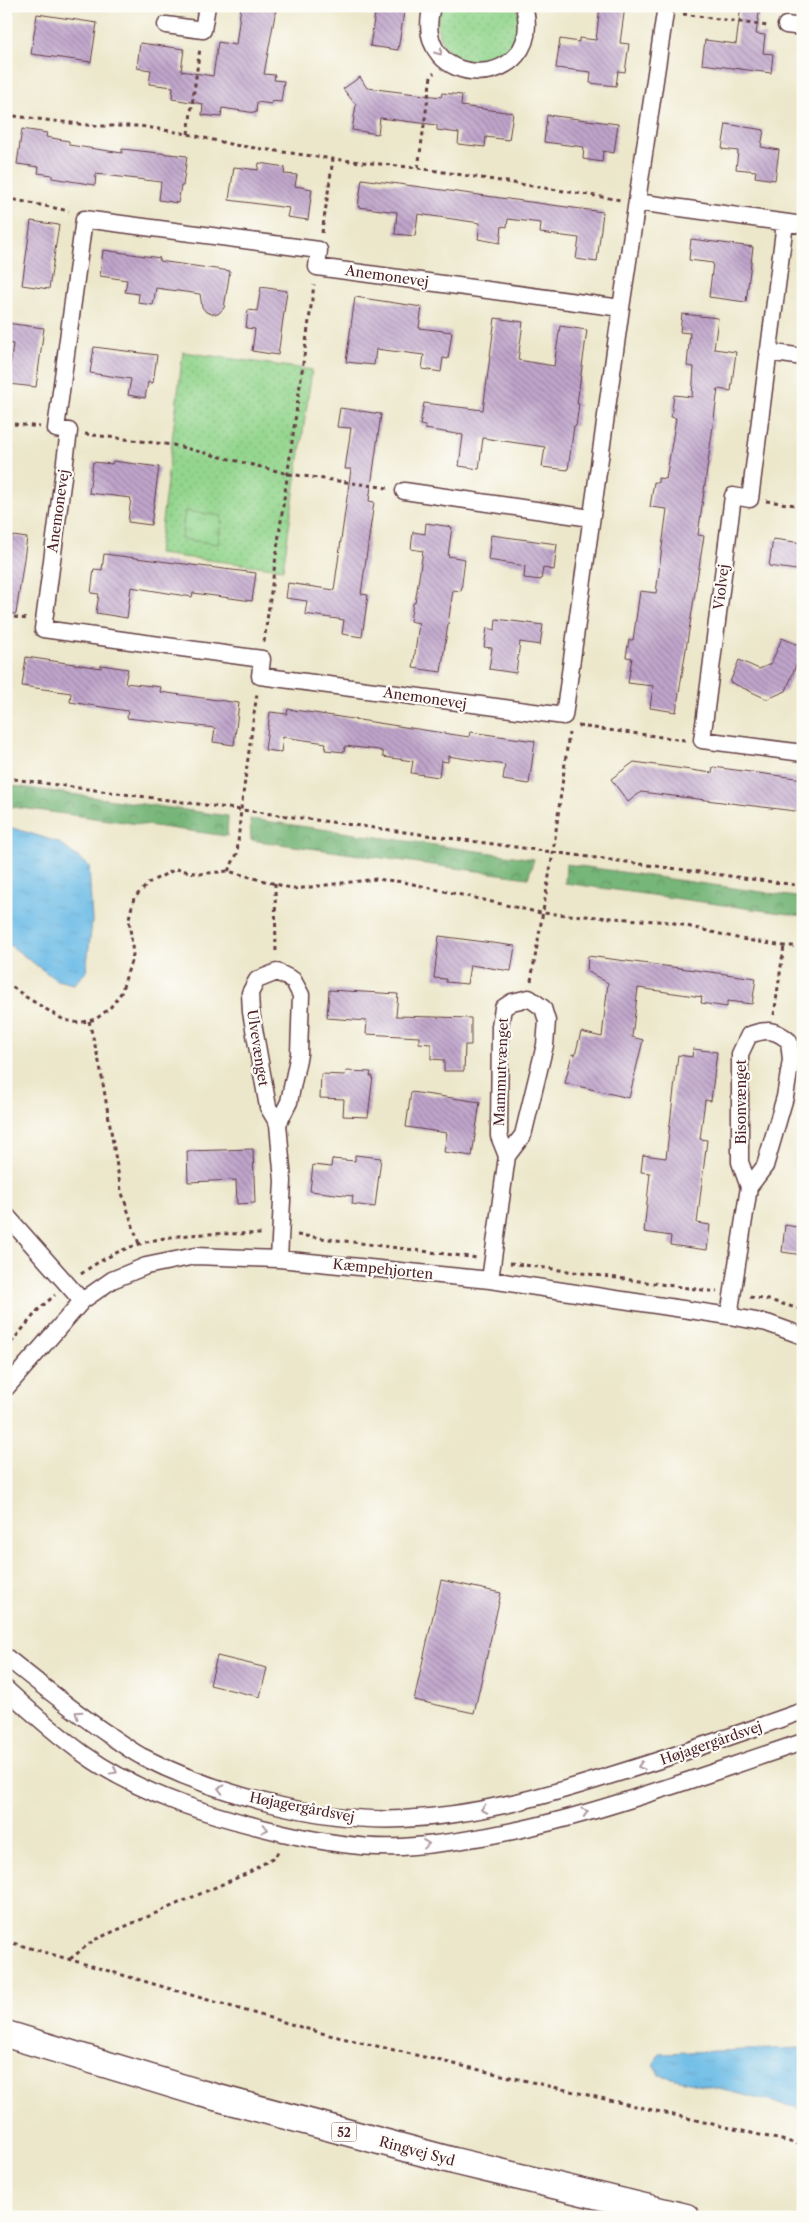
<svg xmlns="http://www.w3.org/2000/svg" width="809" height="2223" font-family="'Libre Caslon Text',serif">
	<defs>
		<pattern id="grass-dots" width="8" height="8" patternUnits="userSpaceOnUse" patternTransform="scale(1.25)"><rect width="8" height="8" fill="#93d58d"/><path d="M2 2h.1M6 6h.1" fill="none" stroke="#80b67a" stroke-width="1.8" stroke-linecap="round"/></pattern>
		<pattern id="forest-crowns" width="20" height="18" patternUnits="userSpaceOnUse" patternTransform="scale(1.25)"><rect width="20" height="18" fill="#76b678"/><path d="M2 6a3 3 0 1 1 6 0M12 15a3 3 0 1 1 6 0" fill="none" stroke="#639363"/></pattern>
		<pattern id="park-tufts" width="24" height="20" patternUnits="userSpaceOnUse" patternTransform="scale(1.25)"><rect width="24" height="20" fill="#93d58d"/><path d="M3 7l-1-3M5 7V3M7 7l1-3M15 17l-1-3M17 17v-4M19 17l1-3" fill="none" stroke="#80b67a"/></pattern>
		<pattern id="water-ripples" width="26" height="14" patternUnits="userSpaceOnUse" patternTransform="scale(1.25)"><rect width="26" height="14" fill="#6bbbe6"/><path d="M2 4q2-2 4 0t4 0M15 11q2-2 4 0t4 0" fill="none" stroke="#5ea0c5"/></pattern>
		<pattern id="building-back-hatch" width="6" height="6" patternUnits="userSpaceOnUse" patternTransform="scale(1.25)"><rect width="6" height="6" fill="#bfa5cb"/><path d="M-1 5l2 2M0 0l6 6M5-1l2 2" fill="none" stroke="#9d86a5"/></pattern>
	</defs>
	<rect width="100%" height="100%" fill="#fdfcf7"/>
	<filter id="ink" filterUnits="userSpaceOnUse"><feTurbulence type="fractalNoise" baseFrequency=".02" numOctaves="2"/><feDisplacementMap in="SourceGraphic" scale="10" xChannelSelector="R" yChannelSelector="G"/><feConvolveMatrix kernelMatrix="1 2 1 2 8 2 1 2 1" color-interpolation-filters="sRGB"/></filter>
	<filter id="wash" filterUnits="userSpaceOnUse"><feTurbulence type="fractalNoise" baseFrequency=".0096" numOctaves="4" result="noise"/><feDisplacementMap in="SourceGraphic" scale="20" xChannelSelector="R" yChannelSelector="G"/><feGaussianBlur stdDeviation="1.12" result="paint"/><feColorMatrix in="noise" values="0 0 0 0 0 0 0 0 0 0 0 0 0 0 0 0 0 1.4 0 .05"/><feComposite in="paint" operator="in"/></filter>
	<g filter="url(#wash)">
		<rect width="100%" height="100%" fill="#ece7ca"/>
		<path fill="url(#grass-dots)" stroke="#6e7a5c" d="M 441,6 L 516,6 C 520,14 520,24 518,33 C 509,86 419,66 441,6 Z
			M 183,352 L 312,370 L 283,569 L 158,554 Z"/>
		<path fill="url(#forest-crowns)" stroke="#606a52" d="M 6,785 L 228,816 L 227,836 L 6,806 Z
			M 250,819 L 534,859 L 528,878 L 251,840 Z
			M 566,864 L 803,898 L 803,916 L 565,883 Z"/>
		<path fill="url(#park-tufts)" stroke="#6e7a5c" d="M 185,511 L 222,516 L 218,544 L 181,539 Z"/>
		<path fill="url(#water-ripples)" stroke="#5a6d88" d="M 6,826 L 58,842 L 89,866 L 92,922 L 86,972 L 74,984 L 56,980 L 6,942 Z
			M 803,2048 L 803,2109 L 659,2075 L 654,2064 L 660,2053 Z"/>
		<g id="blocks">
			<path fill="url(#building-back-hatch)" d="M 241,6 L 267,6 L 276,9 L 264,74 L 275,75 L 274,80 L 284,81 L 281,102 L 272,101 L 271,104 L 257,102 L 256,113 L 222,108 L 221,117 L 202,115 L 203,104 L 172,99 L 173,87 L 149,84 L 151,70 L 137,68 L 140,43 L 184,49 L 181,71 L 213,76 L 218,42 L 236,45 Z
				M 376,6 L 405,6 L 398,50 L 370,46 Z
				M 600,6 L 625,6 L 620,43 L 629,44 L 625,72 L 618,71 L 616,86 L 590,83 L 591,72 L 556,68 L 560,39 L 579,42 L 579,38 L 596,40 Z
				M 741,6 L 760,6 L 756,34 L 765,35 L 763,53 L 773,54 L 771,73 L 702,64 L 705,40 L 736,44 Z
				M 37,14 L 97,23 L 91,62 L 31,54 Z
				M 360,77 L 367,88 L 441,97 L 442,93 L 462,95 L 461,106 L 513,113 L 509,140 L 486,137 L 485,147 L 458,144 L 459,133 L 437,130 L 437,125 L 380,118 L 378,134 L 352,130 L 356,105 L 343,89 Z
				M 547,115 L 618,124 L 614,153 L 603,151 L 602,162 L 583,159 L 584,147 L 544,142 Z
				M 726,124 L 764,130 L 761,147 L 779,150 L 775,180 L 755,177 L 756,171 L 736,169 L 738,151 L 722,149 Z
				M 22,129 L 47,133 L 46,137 L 69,141 L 69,145 L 122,153 L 122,149 L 187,156 L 183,186 L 181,186 L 178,203 L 159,200 L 161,182 L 96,174 L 95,185 L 52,178 L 52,175 L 38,173 L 39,167 L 17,164 Z
				M 259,163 L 285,167 L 284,174 L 297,175 L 295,186 L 312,189 L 308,220 L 287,217 L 289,208 L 229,200 L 234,167 L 258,170 Z
				M 362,179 L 603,212 L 597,262 L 576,259 L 579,238 L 540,233 L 541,223 L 508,219 L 507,227 L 502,226 L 500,243 L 478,239 L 480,223 L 418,214 L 415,236 L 395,234 L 397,212 L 358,207 Z
				M 31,221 L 59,225 L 49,289 L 22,285 Z
				M 691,239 L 753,247 L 746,302 L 709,297 L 713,263 L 689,260 Z
				M 103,250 L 160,258 L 159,261 L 230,271 L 224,308 L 218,314 L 212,314 L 206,312 L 202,307 L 200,294 L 156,288 L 153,305 L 138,303 L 139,294 L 125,292 L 127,280 L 100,276 Z
				M 261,287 L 287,291 L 278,355 L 252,351 L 255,329 L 246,328 L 248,310 L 257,311 Z
				M 355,297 L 422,307 L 419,328 L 452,332 L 448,359 L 443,358 L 441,372 L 422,369 L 424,355 L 376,349 L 374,365 L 346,362 Z
				M 682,314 L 718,318 L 714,349 L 736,352 L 731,391 L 718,389 L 698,535 L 704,536 L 676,712 L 650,708 L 653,686 L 628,683 L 632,658 L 626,657 L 629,640 L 633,640 L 640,591 L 656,593 L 667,509 L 650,507 L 654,482 L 658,483 L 658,478 L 666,479 L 676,418 L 671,417 L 674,395 L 692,397 L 694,367 L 687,366 L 690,333 L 680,332 Z
				M 495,318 L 523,322 L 518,360 L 554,366 L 560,326 L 587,330 L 577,404 L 579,404 L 576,426 L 574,426 L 568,470 L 542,467 L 545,447 L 483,438 L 479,469 L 459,466 L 463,435 L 425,429 L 425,426 L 420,425 L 424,403 L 483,410 Z
				M 6,323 L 44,328 L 36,387 L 8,384 L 13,344 L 6,343 Z
				M 94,347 L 157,355 L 153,383 L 148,382 L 145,398 L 128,395 L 131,379 L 90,373 Z
				M 340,408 L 381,414 L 369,501 L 374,502 L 361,594 L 368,595 L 362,637 L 342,634 L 344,620 L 305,614 L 307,601 L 286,598 L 288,583 L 334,590 L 351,469 L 345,469 L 351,428 L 337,427 Z
				M 113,461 L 159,467 L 151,525 L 128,522 L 131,498 L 89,493 L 93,462 L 112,464 Z
				M 426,523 L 452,527 L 448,556 L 465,559 L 461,591 L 453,590 L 441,672 L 413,668 L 419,623 L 410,621 L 413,603 L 415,603 L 423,551 L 411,549 L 413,532 L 425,534 Z
				M 6,535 L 27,538 L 16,614 L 6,613 Z
				M 491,535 L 557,544 L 554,570 L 543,568 L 541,580 L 524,578 L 525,566 L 488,560 Z
				M 773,539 L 803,543 L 803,571 L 769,566 Z
				M 104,554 L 256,573 L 252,601 L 193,593 L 192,597 L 131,587 L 127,618 L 96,613 L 99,594 L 91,593 L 94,569 L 102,570 Z
				M 496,619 L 543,625 L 540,645 L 520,642 L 516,673 L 489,669 L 492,648 L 484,647 L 487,628 L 495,630 Z
				M 782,638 L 803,647 L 786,691 L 767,699 L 730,682 L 739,660 L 759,669 L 771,664 Z
				M 26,657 L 101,668 L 101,665 L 128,669 L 125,683 L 161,687 L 160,692 L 239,703 L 234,745 L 213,742 L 215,728 L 127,718 L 128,711 L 70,702 L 71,693 L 22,686 Z
				M 288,709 L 469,737 L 470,732 L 535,741 L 529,784 L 503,780 L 505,765 L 448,756 L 448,762 L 441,761 L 439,777 L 411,773 L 413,761 L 383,757 L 383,752 L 379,750 L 345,746 L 344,752 L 325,750 L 326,743 L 283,737 L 281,752 L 265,750 L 270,712 L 287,714 Z
				M 634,762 L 712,773 L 713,767 L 803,779 L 803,812 L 641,792 L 628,802 L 611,779 Z
				M 439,936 L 515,946 L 511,971 L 470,965 L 467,984 L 446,982 L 446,979 L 434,978 Z
				M 588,956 L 756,978 L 752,1004 L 727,1001 L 727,1007 L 701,1003 L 702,997 L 638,988 L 632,1037 L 643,1040 L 629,1098 L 565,1083 L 572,1054 L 575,1055 L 581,1032 L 602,1037 L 608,983 L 587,971 Z
				M 329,990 L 398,994 L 396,1016 L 471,1018 L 471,1045 L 465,1045 L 464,1071 L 444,1071 L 444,1060 L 431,1059 L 431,1044 L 419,1043 L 419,1037 L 366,1034 L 367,1021 L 327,1018 Z
				M 693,1049 L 717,1052 L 711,1101 L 705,1100 L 700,1139 L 707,1140 L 697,1223 L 710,1225 L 707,1250 L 670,1245 L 671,1236 L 644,1232 L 650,1173 L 641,1172 L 643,1155 L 666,1158 L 678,1055 L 692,1057 Z
				M 346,1071 L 371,1072 L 370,1076 L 373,1076 L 368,1117 L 343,1116 L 344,1099 L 320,1098 L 321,1074 L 345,1075 Z
				M 411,1092 L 480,1102 L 472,1156 L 444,1152 L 447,1133 L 406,1127 Z
				M 253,1149 L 255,1203 L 237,1204 L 236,1180 L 188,1182 L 187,1151 Z
				M 355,1155 L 381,1158 L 375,1207 L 352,1204 L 353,1196 L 310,1191 L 313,1165 L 331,1167 L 332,1159 L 355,1161 Z
				M 785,1225 L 803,1228 L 803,1255 L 782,1252 Z
				M 441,1580 L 501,1593 L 474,1713 L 414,1700 Z
				M 217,1656 L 267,1668 L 260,1697 L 210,1685 Z"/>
		</g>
	</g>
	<g filter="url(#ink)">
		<use href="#blocks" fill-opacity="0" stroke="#623d43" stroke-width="1"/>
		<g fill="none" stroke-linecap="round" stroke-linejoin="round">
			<g stroke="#623d43" stroke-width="19">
				<path id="minor" d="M 432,6 C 408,93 548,94 524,6
					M 166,25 L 203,30 L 207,6
					M 786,25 L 803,27
					M 637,202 L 803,225
					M 785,223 L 750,499 L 733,496 L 702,740 L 803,753
					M 621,308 L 317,267 L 319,250 L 84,219 L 56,429 L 69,431 L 43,629 L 262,659 L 260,676 L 564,716 L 621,308 L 666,6
					M 768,352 L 803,357
					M 404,491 L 591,518
					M 278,1124 L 268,1107 L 251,1012 L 250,993 L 257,980 L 277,972 L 293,980 L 301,995 L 299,1054 L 289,1102 L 278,1124 L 283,1181 L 279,1259
					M 6,1215 L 82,1301
					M 490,1280 L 507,1156 L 523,1135 L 545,1045 L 547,1021 L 543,1008 L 529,998 L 512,1002 L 503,1008 L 500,1026 L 499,1136 L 507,1156
					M 729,1316 L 749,1187 L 765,1166 L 785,1097 L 791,1060 L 789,1041 C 775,1029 767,1029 749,1035 L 740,1054 L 740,1162 L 749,1187
					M 6,1388 L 82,1301 L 112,1280 L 146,1266 L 195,1256 L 279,1259 L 490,1280 L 729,1316 L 767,1323 L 803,1336
					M 6,1657 C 40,1684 73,1711 109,1735 C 119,1742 130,1750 141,1756 C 213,1793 321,1823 402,1819 C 475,1816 546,1796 615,1774 C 678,1755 741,1733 803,1711
					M 6,1689 C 31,1712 57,1735 85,1755 C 143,1796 215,1817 283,1833 C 321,1842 362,1849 402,1847 C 540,1838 672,1785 803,1742"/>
			</g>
			<g stroke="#623d43" stroke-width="29">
				<path id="trunk" d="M 6,2034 L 200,2093 L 454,2161 L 686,2217"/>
			</g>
			<path stroke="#623d43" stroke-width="3" stroke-dasharray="4 4" stroke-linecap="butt" d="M 683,14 L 768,26
				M 6,44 L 12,6
				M 6,115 L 95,126 L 140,126 L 188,134 L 234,145 L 333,159 L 418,168 L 621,200
				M 188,134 L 200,48
				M 418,168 L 431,76 L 434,73
				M 6,198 L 69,211
				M 322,233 L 333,159
				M 6,423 L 40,427
				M 85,434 L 173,445 L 289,474 L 388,488
				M 766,501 L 803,506
				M 6,616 L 28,619
				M 264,642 L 314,285
				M 578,726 L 685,740
				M 6,778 L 803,886
				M 228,871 L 237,854 L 241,809 L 257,693
				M 275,883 L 276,955
				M 531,981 L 553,853 L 569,733
				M 6,982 L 26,997 L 64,1020 L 79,1023 L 96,1019 L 110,1008 L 121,993 L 133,955 L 129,918 L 134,898 L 150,882 L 176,869 L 199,874 L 228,871 L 294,889 L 376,879 L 404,882 L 541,913 L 670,922 L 741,939 L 784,946 L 803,946
				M 774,1015 L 784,946
				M 89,1021 L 100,1066 L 121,1190 L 139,1244
				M 297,1235 L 477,1258
				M 510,1263 L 717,1292
				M 81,1274 C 139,1231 194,1233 263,1234
				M 750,1297 L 769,1300 L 803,1310
				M 6,1349 L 39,1309 L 55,1295
				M 6,1941 L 325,2034 L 803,2145
				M 70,1959 L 94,1940 L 248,1873 L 276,1856 L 279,1849"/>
			<use href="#minor" stroke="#fff" stroke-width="16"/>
			<use href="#trunk" stroke="#fff" stroke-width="26"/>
		</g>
		<defs><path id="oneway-chevron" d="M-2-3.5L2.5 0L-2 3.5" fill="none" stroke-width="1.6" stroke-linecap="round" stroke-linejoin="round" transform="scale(1.25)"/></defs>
		<g stroke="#ae9aa0">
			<use href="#oneway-chevron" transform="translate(439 52) rotate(55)"/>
			<use href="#oneway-chevron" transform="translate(78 1714) rotate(-146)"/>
			<use href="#oneway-chevron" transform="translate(641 1766) rotate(163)"/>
			<use href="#oneway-chevron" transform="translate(114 1771) rotate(29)"/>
			<use href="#oneway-chevron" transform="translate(221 1789) rotate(-165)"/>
			<use href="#oneway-chevron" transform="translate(484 1809) rotate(168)"/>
			<use href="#oneway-chevron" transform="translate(585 1812) rotate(-16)"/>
			<use href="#oneway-chevron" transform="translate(265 1829) rotate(13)"/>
			<use href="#oneway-chevron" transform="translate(426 1844) rotate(-7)"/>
		</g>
	</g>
	<g text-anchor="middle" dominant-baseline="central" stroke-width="4.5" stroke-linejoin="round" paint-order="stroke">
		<rect fill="#fdfcf7" stroke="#806168" stroke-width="1" x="331.5" y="2122.5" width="25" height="19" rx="4"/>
		<g font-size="12" font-weight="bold" fill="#4a1f2b">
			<text x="344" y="2132">52</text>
		</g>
		<g font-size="14" fill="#4a1f2b" stroke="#fdfcf7">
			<text transform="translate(387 276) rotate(8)">Anemonevej</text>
			<text transform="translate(58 511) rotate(-82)">Anemonevej</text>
			<text transform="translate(721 587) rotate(-83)">Violvej</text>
			<text transform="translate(425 698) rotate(8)">Anemonevej</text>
			<text transform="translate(258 1048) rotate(81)">Ulvevænget</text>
			<text transform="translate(501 1072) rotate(-88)">Mammutvænget</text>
			<text transform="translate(741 1102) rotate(-90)">Bisonvænget</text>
			<text transform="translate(383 1269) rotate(6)">Kæmpehjorten</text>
			<text transform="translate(711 1743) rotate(-19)">Højagergårdsvej</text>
			<text transform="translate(302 1807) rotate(11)">Højagergårdsvej</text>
			<text transform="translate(417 2151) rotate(15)">Ringvej Syd</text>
		</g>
	</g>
	<rect width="809" height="2223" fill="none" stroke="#fdfcf7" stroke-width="25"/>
</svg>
